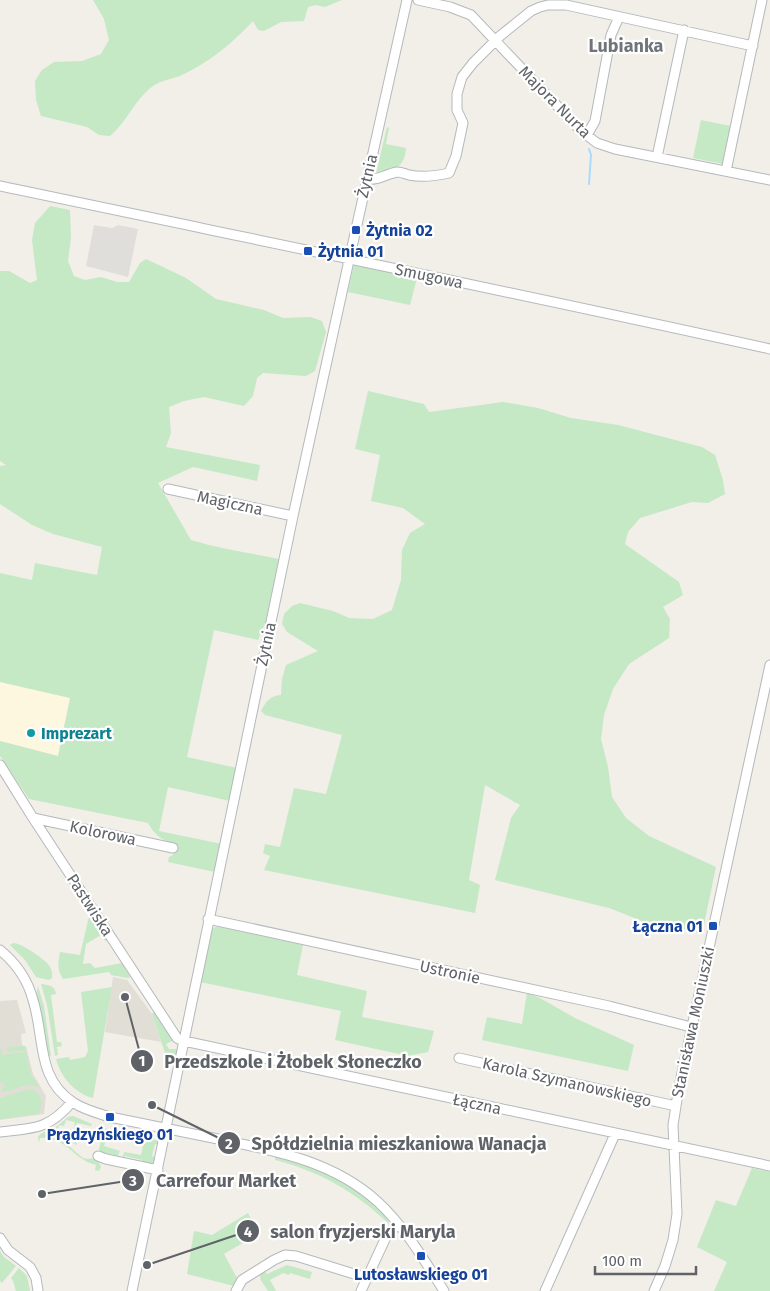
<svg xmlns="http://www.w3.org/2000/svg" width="770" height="1291" font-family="'Fira Sans',sans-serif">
	<rect width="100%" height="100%" fill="#f1efe8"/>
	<path fill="#fef7e0" d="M 0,682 L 70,698 L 58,756 L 0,741 Z"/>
	<path fill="#e0deda" d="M 94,225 L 112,228 L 118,225 L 138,229 L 128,277 L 86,266 Z"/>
	<path fill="#e1ded6" d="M 113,977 L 127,980 L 152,1014 L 161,1042 L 105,1032 Z
		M 17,1000 L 26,1033 L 21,1034 L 22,1044 L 23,1046 L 26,1046 L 33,1074 L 46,1096 L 44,1114 L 0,1120 L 0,1001 Z"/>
	<path fill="#c5e8c5" d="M 93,0 L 342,0 L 325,7 L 316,5 L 308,7 L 304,21 L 281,22 L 264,31 L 258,30 L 253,21 C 234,42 208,63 182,75 C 173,79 161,80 153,86 C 135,99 127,122 110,136 L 99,135 L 87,127 L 41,116 L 36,100 L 35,81 L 42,70 L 54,62 L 82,61 L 101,54 L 109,40 L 104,19 Z
		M 701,120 L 731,126 L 723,164 L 693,158 Z
		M 387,127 L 389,128 L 386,144 L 406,148 C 405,169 391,171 375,178 Z
		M 50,206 L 70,210 L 71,238 L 68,261 L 74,276 L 85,280 L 101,277 L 117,282 L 129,282 L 140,263 L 146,259 L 186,278 L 216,299 L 264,310 L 283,318 L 310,317 L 322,321 L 326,332 L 315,371 L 306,376 L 263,373 L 257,378 L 253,396 L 244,406 L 204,397 L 184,401 L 169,407 L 171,433 L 166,447 L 260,465 L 257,481 L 193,467 L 158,483 L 191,540 C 220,549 250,553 279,559 L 266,621 L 258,640 L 214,630 L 187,757 L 237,768 L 230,801 L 168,787 L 159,831 L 222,844 L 215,872 L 168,862 L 169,857 L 173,855 L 175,844 C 162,841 154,834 148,823 L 29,799 L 0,756 L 0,741 L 58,756 L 70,698 L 0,682 L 0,573 L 32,580 L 35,563 L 97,575 L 102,547 L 53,534 L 32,525 L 0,504 L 0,466 L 6,465 L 0,461 L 0,271 L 9,271 L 30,283 L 37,280 L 32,240 L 35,223 Z
		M 354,265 L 417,278 L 410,305 L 348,292 Z
		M 368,391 L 424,404 L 429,412 L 503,402 L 538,408 L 571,418 L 618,425 L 702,447 L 715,455 L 723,480 L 725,494 L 708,503 L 692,502 L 640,518 L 628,532 L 625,544 L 679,582 L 683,595 L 663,607 L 670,619 L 669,638 L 629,664 L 613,689 L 604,715 L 601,739 L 608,767 L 612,797 L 626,818 L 649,836 L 716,867 L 702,934 L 647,923 L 609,908 L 495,880 L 511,818 L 520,805 L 485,785 L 469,880 L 480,885 L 475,913 L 264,870 L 270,856 L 263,853 L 265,844 L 280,847 L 294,788 L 326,794 L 342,735 L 265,715 L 261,711 C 266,701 270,696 281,695 L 282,679 L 286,665 L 318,651 L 287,632 L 282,624 L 284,614 L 292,606 L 300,603 L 333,611 L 349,618 L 373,619 L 392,610 L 401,580 L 402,550 L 410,533 L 425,524 L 403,508 L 371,501 L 380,455 L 355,449 Z
		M 90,912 L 109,940 L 105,941 L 101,935 L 86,944 L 83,964 L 90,963 L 95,968 L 122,963 L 130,977 L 128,978 L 111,975 L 109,972 L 63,979 C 57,970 58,963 60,952 L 80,955 Z
		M 217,926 L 303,945 L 297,975 L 367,991 L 362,1017 L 434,1031 L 428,1052 L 408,1056 L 335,1040 L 341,1011 L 200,982 L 210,930 Z
		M 13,943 C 21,943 41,957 47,963 C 51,967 53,972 52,978 L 49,980 L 36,977 L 25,960 L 10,945 Z
		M 41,984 C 48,985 55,985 56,994 L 51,995 L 57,1042 L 61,1042 L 62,1046 L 57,1047 L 58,1055 L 55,1056 L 47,1005 Z
		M 38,986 L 44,1006 L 51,1056 L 47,1057 L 36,996 Z
		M 112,987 L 93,1098 C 74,1093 61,1077 56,1059 L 69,1057 L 70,1060 L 85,1057 L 88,1051 L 81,992 Z
		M 527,993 L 540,998 L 575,1018 L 634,1045 L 628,1071 L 482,1040 L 487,1017 L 522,1024 Z
		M 154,1012 L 178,1042 L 178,1046 L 172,1041 L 166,1044 L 169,1049 L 178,1049 L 175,1065 L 169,1065 L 152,1014 Z
		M 22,1046 L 25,1046 L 31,1075 L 39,1086 L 38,1087 C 24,1081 15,1093 1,1091 L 0,1091 L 5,1086 L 2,1082 L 0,1083 L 0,1048 L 3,1055 L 23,1052 L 23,1050 L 8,1052 L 7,1047 Z
		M 29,1089 C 43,1092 43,1103 39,1114 L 0,1119 L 0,1098 Z
		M 73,1116 L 92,1124 L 91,1126 L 77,1123 L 72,1142 L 77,1143 L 76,1145 L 67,1138 L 67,1136 L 72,1137 L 75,1122 L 66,1120 L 64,1126 L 59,1125 L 57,1134 L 62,1136 L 63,1141 L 83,1158 L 88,1159 L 97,1158 L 101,1167 L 99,1171 L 95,1170 L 96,1165 C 72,1159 68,1137 40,1138 L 39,1143 L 38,1137 L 40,1134 L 56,1127 L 68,1117 Z
		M 104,1128 L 160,1141 L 160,1145 L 155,1144 L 152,1156 L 157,1158 C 154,1164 150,1165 143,1164 L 142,1160 L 125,1156 L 122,1159 L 124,1152 L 141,1155 L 144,1142 L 111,1134 L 107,1134 L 104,1146 L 120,1151 L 118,1156 L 101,1152 L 99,1149 Z
		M 275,1155 C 284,1157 293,1159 302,1162 C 324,1170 385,1200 389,1224 C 354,1191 321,1172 275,1160 Z
		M 752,1168 L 770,1172 L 770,1291 L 714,1291 L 727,1262 L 697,1247 L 716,1200 L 736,1206 Z
		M 248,1213 L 258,1234 L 224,1254 L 237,1278 L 234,1286 L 187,1274 L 194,1231 L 212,1235 Z
		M 0,1251 L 4,1257 L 16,1266 L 2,1283 L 0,1281 Z
		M 287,1265 L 312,1272 L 310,1279 L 290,1273 L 289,1275 L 283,1273 L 270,1280 L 276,1291 L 268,1291 L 260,1279 L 261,1278 L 258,1273 L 264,1270 L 267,1274 Z
		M 19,1268 L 27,1276 L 30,1291 L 16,1291 L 13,1281 L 11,1278 Z"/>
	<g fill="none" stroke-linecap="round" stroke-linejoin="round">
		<path stroke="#aadaff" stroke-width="2" d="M 589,184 L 591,155 L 589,149"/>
		<g stroke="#b5b8bc" stroke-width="11">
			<path id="minor" d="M 418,0 L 450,7 L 471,15 L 580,130 L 597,143 L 615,149 L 770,180
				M 587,135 L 595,121 L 611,35 L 619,17
				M 657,157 L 684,30
				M 726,171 L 762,0
				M 366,179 C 378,181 386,174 397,172 C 402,172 405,174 409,175 C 423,178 436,176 449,173 L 456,156 L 463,123 L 457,110 L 457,94 L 462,77 L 473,63 L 500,36 L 531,11 L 540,7 L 548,5 L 566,5 L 753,46
				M 0,186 C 257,240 513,292 770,349
				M 168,489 L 293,516
				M 0,765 L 33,818 L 177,1038 L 184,1041 L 770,1166
				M 33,818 L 173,848
				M 208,919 L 609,1006 L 691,1027
				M 0,950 C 16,963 28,981 33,1000 C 45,1038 36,1079 74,1103 C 85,1110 97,1113 110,1117 C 146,1124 182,1132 218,1139 C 276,1151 333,1161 378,1202 C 405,1227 424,1260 444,1291
				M 459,1058 L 676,1106
				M 0,1132 C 34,1128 48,1130 72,1102
				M 98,1156 L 106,1159 L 158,1170
				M 0,1238 L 8,1250 L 30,1267 L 36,1278 L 38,1291
				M 132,1291 L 293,516 L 348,265 L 348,258 L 350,256 L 407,0
				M 236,1291 L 242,1280 L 274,1260 L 285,1255 L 296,1256 L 367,1278
				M 361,1291 L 387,1235 L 398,1224
				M 545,1291 L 615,1134
				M 654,1291 L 665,1266 L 673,1240 L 677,1214 L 673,1125 L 679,1087 L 770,665"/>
		</g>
		<use href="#minor" stroke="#fff" stroke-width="9"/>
	</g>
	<g fill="#1a4fb4" stroke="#fff" stroke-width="2">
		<rect x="351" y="225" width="10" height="10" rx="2.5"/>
		<rect x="303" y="246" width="10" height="10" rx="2.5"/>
		<rect x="708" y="921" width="10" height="10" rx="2.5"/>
		<rect x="105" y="1112" width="10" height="10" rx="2.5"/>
		<rect x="416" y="1251" width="10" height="10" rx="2.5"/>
	</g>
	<circle fill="#0f9aa8" stroke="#fff" stroke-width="2" cx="31" cy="733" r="5"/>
	<g text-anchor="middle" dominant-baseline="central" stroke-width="4.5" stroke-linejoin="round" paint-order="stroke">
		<g font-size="16" fill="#5f6368" stroke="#fff">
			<text transform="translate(555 102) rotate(45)">Majora Nurta</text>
			<text transform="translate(367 176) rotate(-77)">Żytnia</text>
			<text transform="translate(429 276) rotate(12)">Smugowa</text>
			<text transform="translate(230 503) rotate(12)">Magiczna</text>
			<text transform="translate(266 644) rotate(-78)">Żytnia</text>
			<text transform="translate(103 833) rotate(12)">Kolorowa</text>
			<text transform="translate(90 905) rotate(57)">Pastwiska</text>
			<text transform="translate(450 972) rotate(12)">Ustronie</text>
			<text transform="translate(693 1022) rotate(-78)">Stanisława Moniuszki</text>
			<text transform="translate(567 1082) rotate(13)">Karola Szymanowskiego</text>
			<text transform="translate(477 1104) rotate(12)">Łączna</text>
		</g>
		<g font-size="16" font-weight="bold" fill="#164399" stroke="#fff" text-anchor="start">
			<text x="366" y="230">Żytnia 02</text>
			<text x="318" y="251">Żytnia 01</text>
			<text x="703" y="926" text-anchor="end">Łączna 01</text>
			<text x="110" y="1134" text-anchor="middle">Prądzyńskiego 01</text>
			<text x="421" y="1274" text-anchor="middle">Lutosławskiego 01</text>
		</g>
		<g font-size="16" font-weight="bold" fill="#0d838f" stroke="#fff" text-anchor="start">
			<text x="41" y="733">Imprezart</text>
		</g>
		<g font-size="18" font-weight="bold" fill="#70757a" stroke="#fff">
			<text x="626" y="46">Lubianka</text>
		</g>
	</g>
	<path fill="none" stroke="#5f6368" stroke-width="2" d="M125 997L142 1061M152 1105L229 1143M42 1194L133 1180M147 1265L248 1231"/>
	<g fill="#5f6368" stroke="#fff" stroke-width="2">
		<circle cx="125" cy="997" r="5"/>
		<circle cx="152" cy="1105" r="5"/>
		<circle cx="42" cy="1194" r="5"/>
		<circle cx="147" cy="1265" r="5"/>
		<circle cx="142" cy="1061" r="12"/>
		<circle cx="229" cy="1143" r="12"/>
		<circle cx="133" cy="1180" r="12"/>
		<circle cx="248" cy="1231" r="12"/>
	</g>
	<g font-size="15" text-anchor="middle" font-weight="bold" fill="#fff">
		<text x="142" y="1066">1</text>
		<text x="229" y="1149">2</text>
		<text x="133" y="1186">3</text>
		<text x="248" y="1237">4</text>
	</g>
	<g font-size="18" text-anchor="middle" font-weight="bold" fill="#5f6368" stroke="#fff" stroke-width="4.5" stroke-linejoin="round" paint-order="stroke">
		<text x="293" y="1068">Przedszkole i Żłobek Słoneczko</text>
		<text x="399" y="1150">Spółdzielnia mieszkaniowa Wanacja</text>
		<text x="226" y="1187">Carrefour Market</text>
		<text x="363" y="1238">salon fryzjerski Maryla</text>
	</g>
	<path d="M595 1266v8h101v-8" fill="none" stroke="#5f6368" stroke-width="2.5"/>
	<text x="602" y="1266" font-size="15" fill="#5f6368" stroke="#ffffff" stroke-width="4" paint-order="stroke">100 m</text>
</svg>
